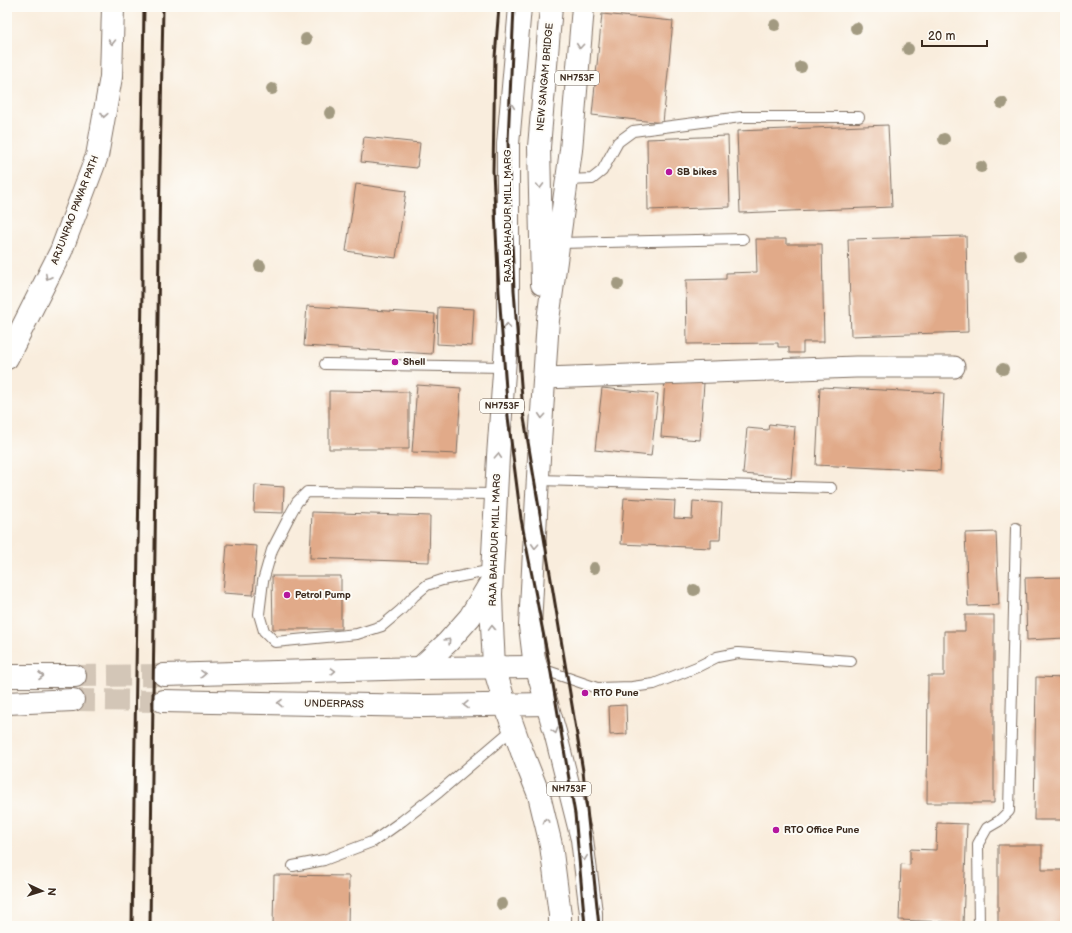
<svg xmlns="http://www.w3.org/2000/svg" width="1072" height="933" font-family="'Balsamiq Sans',sans-serif">
	<rect width="100%" height="100%" fill="#fdfcf7"/>
	<filter id="ink" filterUnits="userSpaceOnUse"><feTurbulence type="fractalNoise" baseFrequency=".025" numOctaves="2"/><feDisplacementMap in="SourceGraphic" scale="8" xChannelSelector="R" yChannelSelector="G"/><feConvolveMatrix kernelMatrix="1 2 1 2 8 2 1 2 1" color-interpolation-filters="sRGB"/></filter>
	<filter id="wash" filterUnits="userSpaceOnUse"><feTurbulence type="fractalNoise" baseFrequency=".012" numOctaves="4" result="noise"/><feDisplacementMap in="SourceGraphic" scale="16" xChannelSelector="R" yChannelSelector="G"/><feGaussianBlur stdDeviation="0.9" result="paint"/><feColorMatrix in="noise" values="0 0 0 0 0 0 0 0 0 0 0 0 0 0 0 0 0 1.4 0 .05"/><feComposite in="paint" operator="in"/></filter>
	<g filter="url(#wash)">
		<rect width="100%" height="100%" fill="#f9eddd"/>
		<g id="blocks">
			<path fill="#e1aa89" d="M 602,14 L 673,21 L 663,123 L 592,115 Z
				M 888,125 L 892,207 L 740,213 L 737,131 Z
				M 728,136 L 730,207 L 648,210 L 647,139 Z
				M 364,137 L 420,143 L 417,168 L 361,162 Z
				M 356,184 L 406,191 L 396,258 L 346,251 Z
				M 966,236 L 968,332 L 851,336 L 848,239 Z
				M 756,239 L 786,239 L 786,244 L 822,244 L 824,342 L 803,342 L 803,353 L 789,353 L 789,347 L 778,347 L 778,343 L 687,344 L 686,280 L 726,279 L 726,273 L 757,272 Z
				M 307,306 L 435,314 L 432,354 L 304,346 Z
				M 438,307 L 474,309 L 472,346 L 437,344 Z
				M 665,380 L 704,383 L 700,440 L 661,437 Z
				M 417,385 L 461,388 L 457,454 L 412,452 Z
				M 820,387 L 944,393 L 940,471 L 816,465 Z
				M 602,388 L 658,394 L 651,456 L 595,450 Z
				M 329,391 L 409,392 L 409,449 L 329,449 Z
				M 769,424 L 795,427 L 791,478 L 743,474 L 747,428 L 768,430 Z
				M 255,485 L 284,487 L 283,513 L 254,512 Z
				M 624,498 L 675,501 L 674,518 L 692,519 L 693,501 L 722,503 L 720,540 L 711,540 L 711,548 L 621,544 Z
				M 312,512 L 430,516 L 429,562 L 310,558 Z
				M 996,532 L 999,605 L 968,606 L 965,533 Z
				M 227,544 L 257,546 L 253,595 L 223,593 Z
				M 272,576 L 341,576 L 341,629 L 273,629 Z
				M 1065,577 L 1065,638 L 1027,640 L 1025,578 Z
				M 965,615 L 994,615 L 994,803 L 927,803 L 928,676 L 944,676 L 944,631 L 965,631 Z
				M 1036,677 L 1065,678 L 1065,820 L 1034,820 Z
				M 626,705 L 627,734 L 610,735 L 609,706 Z
				M 937,823 L 967,824 L 963,923 L 899,920 L 901,864 L 910,865 L 910,849 L 936,850 Z
				M 998,845 L 1042,845 L 1042,870 L 1065,870 L 1065,926 L 998,926 Z
				M 274,875 L 349,876 L 348,926 L 273,926 Z"/>
		</g>
	</g>
	<g filter="url(#ink)">
		<use href="#blocks" fill-opacity="0" stroke="#7e6e61" stroke-width="1"/>
		<g fill="none" stroke-linecap="round" stroke-linejoin="round">
			<path stroke="#d3c6b7" stroke-width="22" stroke-dasharray="22 11" stroke-linecap="butt" d="M 75,676 L 164,675
				M 73,700 L 163,701"/>
			<g stroke="#7e6e61" stroke-width="12">
				<path id="service" d="M 567,180 L 592,179 L 602,171 L 618,142 L 633,131 L 741,117 L 859,117
					M 559,243 L 743,239
					M 325,364 L 504,367
					M 538,480 L 831,488
					M 493,570 L 442,580 L 427,585 L 414,596 L 401,610 L 382,626 L 357,634 L 275,642 L 264,631 L 259,614 L 263,581 L 272,550 L 291,513 L 297,502 L 307,492 L 497,494
					M 536,667 L 597,688 L 632,687 L 654,684 L 697,667 L 717,657 L 738,653 L 851,661
					M 293,866 L 324,860 L 374,841 L 402,821 L 439,792 L 514,728
					M 979,926 L 978,844 L 987,828 L 999,821 L 1009,811 L 1016,528"/>
			</g>
			<g stroke="#7e6e61" stroke-width="23">
				<path id="minor" d="M 545,378 L 856,367 L 954,367"/>
			</g>
			<g stroke="#7e6e61" stroke-width="24">
				<path id="primary" d="M 7,358 L 61,251 L 97,156 L 111,77 L 113,7
					M 164,675 L 420,668 L 536,667
					M 7,676 L 75,676
					M 163,701 L 424,706 L 547,704
					M 7,703 L 73,700"/>
			</g>
			<g stroke="#7e6e61" stroke-width="24">
				<path id="trunk" d="M 520,7 L 508,144 L 508,317 L 498,456 L 491,594 L 492,624 L 494,667 L 505,704 L 522,752 L 539,795 L 551,845 L 560,915 L 560,926
					M 583,7 L 571,150 L 548,320 L 539,458 L 530,626 L 534,659 L 555,732 L 582,839 L 591,913 L 591,926
					M 542,284 L 539,147 L 551,7
					M 420,668 L 448,642 L 470,617 L 491,582"/>
			</g>
			<use href="#service" stroke="#fff" stroke-width="10"/>
			<use href="#minor" stroke="#fff" stroke-width="21"/>
			<use href="#primary" stroke="#fff" stroke-width="22"/>
			<use href="#trunk" stroke="#fff" stroke-width="22"/>
			<path stroke="#3b2a1e" stroke-width="3" d="M 499,7 L 495,57 L 493,171 L 499,292 L 508,417 L 521,519 L 551,673 L 575,814 L 585,926
				M 514,7 L 508,141 L 514,290 L 523,412 L 583,771 L 599,926
				M 132,926 L 142,292 L 142,138 L 144,7
				M 150,926 L 160,168 L 163,7"/>
		</g>
		<g fill="#a29a81">
			<circle cx="775" cy="25" r="6"/>
			<circle cx="856" cy="28" r="6"/>
			<circle cx="306" cy="39" r="6"/>
			<circle cx="908" cy="49" r="6"/>
			<circle cx="801" cy="67" r="6"/>
			<circle cx="272" cy="89" r="6"/>
			<circle cx="1002" cy="103" r="6"/>
			<circle cx="330" cy="113" r="6"/>
			<circle cx="944" cy="139" r="6"/>
			<circle cx="981" cy="167" r="6"/>
			<circle cx="1020" cy="255" r="6"/>
			<circle cx="260" cy="266" r="6"/>
			<circle cx="618" cy="284" r="6"/>
			<circle cx="1003" cy="369" r="6"/>
			<circle cx="594" cy="568" r="6"/>
			<circle cx="694" cy="590" r="6"/>
			<circle cx="502" cy="904" r="6"/>
		</g>
		<defs><path id="oneway-chevron" d="M-2-3.5L2.5 0L-2 3.5" fill="none" stroke-width="1.6" stroke-linecap="round" stroke-linejoin="round"/></defs>
		<g stroke="#a79f9a">
			<use href="#oneway-chevron" transform="translate(112 42) rotate(91)"/>
			<use href="#oneway-chevron" transform="translate(580 46) rotate(95)"/>
			<use href="#oneway-chevron" transform="translate(511 106) rotate(-85)"/>
			<use href="#oneway-chevron" transform="translate(104 115) rotate(100)"/>
			<use href="#oneway-chevron" transform="translate(540 186) rotate(89)"/>
			<use href="#oneway-chevron" transform="translate(48 277) rotate(117)"/>
			<use href="#oneway-chevron" transform="translate(507 326) rotate(-86)"/>
			<use href="#oneway-chevron" transform="translate(542 416) rotate(94)"/>
			<use href="#oneway-chevron" transform="translate(498 456) rotate(-87)"/>
			<use href="#oneway-chevron" transform="translate(535 546) rotate(93)"/>
			<use href="#oneway-chevron" transform="translate(492 628) rotate(-92)"/>
			<use href="#oneway-chevron" transform="translate(448 641) rotate(-46)"/>
			<use href="#oneway-chevron" transform="translate(333 671) rotate(-1)"/>
			<use href="#oneway-chevron" transform="translate(203 674) rotate(-1)"/>
			<use href="#oneway-chevron" transform="translate(41 676)"/>
			<use href="#oneway-chevron" transform="translate(280 703) rotate(-179)"/>
			<use href="#oneway-chevron" transform="translate(466 705) rotate(179)"/>
			<use href="#oneway-chevron" transform="translate(555 731) rotate(74)"/>
			<use href="#oneway-chevron" transform="translate(546 821) rotate(-104)"/>
			<use href="#oneway-chevron" transform="translate(584 858) rotate(83)"/>
		</g>
	</g>
	<g fill="#b5179e" stroke="#fdfcf7" stroke-width="1.5">
		<circle cx="669" cy="172" r="4"/>
		<circle cx="395" cy="362" r="4"/>
		<circle cx="287" cy="595" r="4"/>
		<circle cx="585" cy="693" r="4"/>
		<circle cx="776" cy="830" r="4"/>
	</g>
	<g text-anchor="middle" dominant-baseline="central" stroke-width="4" stroke-linejoin="round" paint-order="stroke">
		<g fill="#fdfcf7" stroke="#75695f" stroke-width="1">
			<rect x="555" y="71" width="44" height="14" rx="3"/>
			<rect x="480" y="399" width="44" height="14" rx="3"/>
			<rect x="547" y="782" width="44" height="14" rx="3"/>
		</g>
		<g font-size="9" font-weight="bold" fill="#3b2a1e">
			<text x="577" y="78">NH753F</text>
			<text x="502" y="406">NH753F</text>
			<text x="569" y="789">NH753F</text>
		</g>
		<g font-size="10" fill="#3b2a1e" stroke="#fdfcf7">
			<text transform="translate(545 77) rotate(-85)">NEW SANGAM BRIDGE</text>
			<text transform="translate(75 210) rotate(-69)">ARJUNRAO PAWAR PATH</text>
			<text transform="translate(508 216) rotate(-90)">RAJA BAHADUR MILL MARG</text>
			<text transform="translate(495 540) rotate(-88)">RAJA BAHADUR MILL MARG</text>
			<text transform="translate(334 704) rotate(1)">UNDERPASS</text>
		</g>
		<g font-size="10" font-weight="bold" fill="#3b2a1e" stroke="#fdfcf7" text-anchor="start">
			<text x="677" y="172">SB bikes</text>
			<text x="403" y="362">Shell</text>
			<text x="295" y="595">Petrol Pump</text>
			<text x="593" y="693">RTO Pune</text>
			<text x="784" y="830">RTO Office Pune</text>
		</g>
	</g>
	<rect width="1072" height="933" fill="none" stroke="#fdfcf7" stroke-width="24"/>
	<g transform="translate(42 891) rotate(94)" stroke="#fdfcf7" stroke-width="3" paint-order="stroke">
	<path d="M0-3L7 15L0 10L-7 15Z" fill="#3b2a1e"/>
	<text y="-6" font-size="11" font-weight="bold" text-anchor="middle" fill="#3b2a1e">N</text>
	</g>
	<path d="M922 40v6h65v-6" fill="none" stroke="#3b2a1e" stroke-width="2"/>
	<text x="928" y="40" font-size="12" fill="#3b2a1e" stroke="#fdfcf7" stroke-width="3" paint-order="stroke">20 m</text>
</svg>
